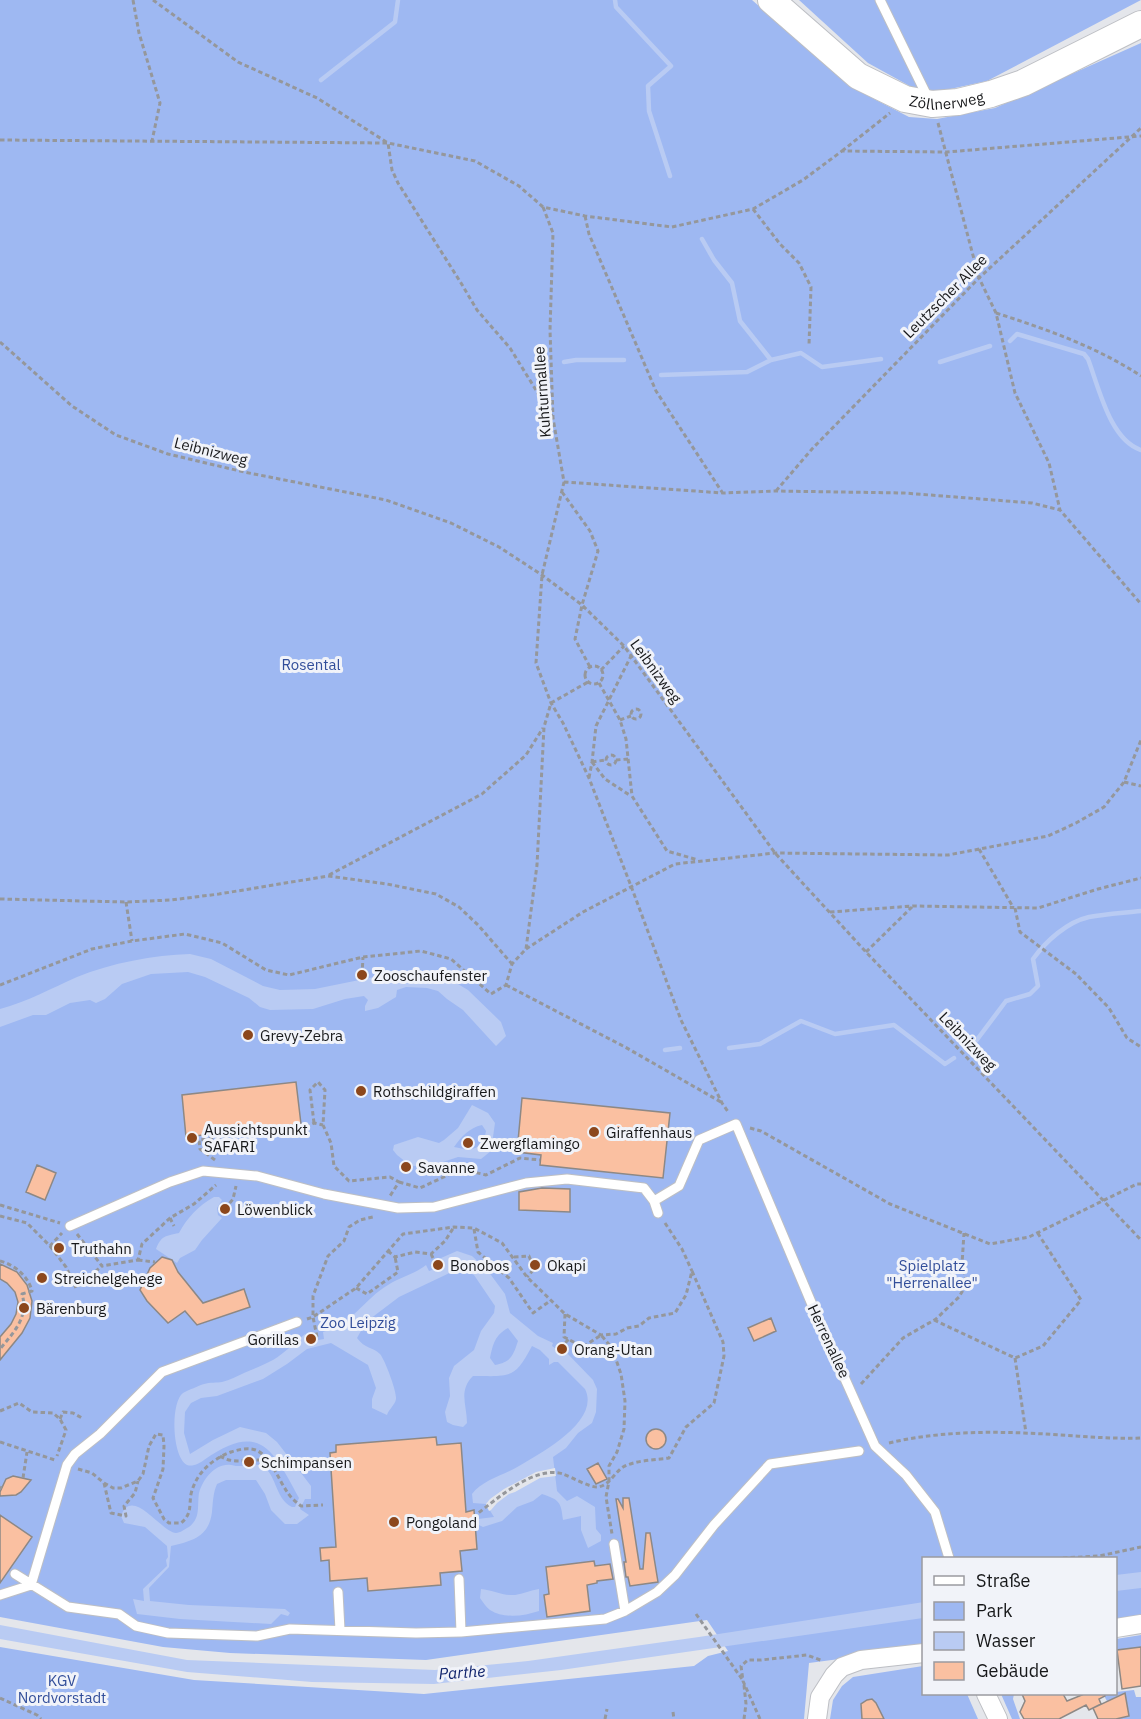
<svg xmlns="http://www.w3.org/2000/svg" width="1141" height="1719" font-family="'IBM Plex Sans',sans-serif">
	<rect width="100%" height="100%" fill="#e4e6eb"/>
	<path fill="#9eb8f2" d="M 0,0 L 752,0 L 851,87 L 909,117 L 937,119 L 995,108 L 1141,43 L 1141,1616 L 1116,1620 L 1116,1558 L 924,1558 L 923,1648 L 809,1663 L 804,1719 L 0,1719 L 0,1647 L 194,1680 L 424,1694 L 694,1666 L 708,1656 L 728,1651 L 707,1620 L 426,1660 L 230,1653 L 163,1647 L 0,1617 Z
		M 799,0 L 1141,0 L 987,81 L 941,91 L 917,90 L 868,63 Z
		M 1141,1635 L 1141,1647 L 1117,1650 L 1116,1639 Z
		M 923,1666 L 924,1694 L 967,1694 L 978,1719 L 830,1719 L 833,1700 L 842,1686 L 853,1677 Z
		M 1134,1690 L 1136,1697 L 1141,1697 L 1141,1719 L 1116,1719 L 1129,1716 L 1127,1703 L 1111,1700 L 1107,1701 L 1103,1694 L 1116,1694 L 1116,1692 Z
		M 1001,1694 L 1014,1694 L 1013,1699 L 1020,1719 L 1012,1719 Z"/>
	<path fill="#b9cbf3" fill-rule="evenodd" d="M 190,954 L 211,959 L 263,986 L 280,990 L 315,989 L 384,975 L 423,971 L 441,974 L 468,990 L 501,1022 L 506,1036 L 496,1046 L 463,1010 L 447,999 L 438,991 L 427,988 L 406,987 L 397,990 L 396,997 L 378,1008 L 365,1011 L 365,1006 L 368,1000 L 364,996 L 345,999 L 313,1009 L 270,1010 L 260,1007 L 249,998 L 205,977 L 188,972 L 151,974 L 122,984 L 105,999 L 96,1003 L 90,1000 L 70,1003 L 46,1015 L 33,1015 L 0,1027 L 0,1009 C 27,1002 52,988 77,977 C 111,963 154,955 190,954 Z
		M 472,1105 L 488,1113 L 495,1123 L 491,1151 L 481,1159 L 458,1157 L 434,1165 L 411,1166 L 397,1155 L 393,1150 L 394,1145 L 418,1137 L 439,1143 L 444,1140 L 458,1128 ZM 482,1125 L 486,1131 C 483,1151 471,1151 454,1147 C 462,1136 469,1128 482,1125 Z
		M 214,1197 L 219,1197 L 222,1200 L 217,1208 L 218,1215 L 222,1218 L 202,1240 L 195,1250 L 180,1258 L 177,1263 L 156,1249 C 161,1236 165,1236 179,1233 C 187,1218 198,1206 214,1197 Z
		M 457,1251 L 472,1256 L 488,1271 L 505,1294 L 510,1313 L 538,1336 L 553,1343 L 552,1346 L 562,1353 L 565,1351 L 593,1380 L 597,1389 L 596,1412 L 592,1423 L 578,1433 L 566,1448 L 553,1457 L 557,1491 L 567,1501 L 577,1496 L 595,1507 L 596,1529 L 601,1535 L 601,1541 L 588,1548 L 581,1530 L 581,1516 L 563,1520 C 561,1501 559,1500 542,1494 L 533,1501 L 517,1507 L 502,1521 L 483,1527 L 477,1524 L 478,1519 L 494,1517 L 486,1504 L 473,1503 L 472,1494 C 482,1480 504,1475 519,1466 C 541,1453 601,1421 585,1389 L 558,1362 L 554,1362 L 549,1365 L 549,1359 L 540,1350 L 532,1346 C 514,1380 510,1376 473,1376 C 458,1391 467,1405 467,1423 L 463,1427 L 453,1425 L 447,1422 L 445,1412 L 450,1396 L 449,1378 L 454,1366 L 474,1350 L 481,1331 L 494,1313 L 495,1306 L 474,1275 L 460,1268 L 399,1297 L 366,1322 L 357,1338 C 365,1349 373,1347 380,1354 C 385,1360 397,1392 396,1399 C 395,1405 389,1409 387,1415 L 372,1408 L 372,1399 L 376,1388 L 368,1365 L 331,1343 L 307,1349 L 287,1364 L 263,1379 L 217,1396 L 201,1398 L 191,1403 L 185,1412 L 184,1433 L 190,1454 L 213,1440 L 240,1427 L 266,1433 L 277,1442 L 311,1486 L 311,1499 L 305,1499 L 300,1509 L 309,1515 L 297,1524 L 285,1524 L 271,1510 L 265,1494 L 256,1480 L 226,1480 L 217,1484 C 213,1493 213,1502 212,1512 C 209,1537 192,1541 171,1546 L 169,1567 L 149,1588 L 150,1601 L 189,1605 L 285,1609 L 290,1613 L 288,1616 L 281,1614 L 271,1624 L 180,1619 L 137,1614 L 133,1599 L 144,1601 L 143,1589 L 167,1566 L 166,1560 L 168,1557 L 167,1546 L 145,1527 L 124,1523 L 121,1516 C 132,1485 161,1532 176,1533 C 180,1533 185,1529 189,1527 C 201,1518 197,1506 199,1493 C 203,1479 215,1463 231,1465 C 236,1466 235,1466 240,1466 C 246,1466 253,1464 259,1465 C 277,1470 274,1499 292,1507 L 295,1507 L 299,1498 C 273,1450 260,1420 204,1460 C 200,1463 193,1467 187,1465 C 172,1457 170,1403 183,1393 C 189,1390 198,1386 204,1384 C 210,1382 217,1383 222,1382 C 230,1380 237,1376 244,1373 C 253,1369 264,1365 273,1360 C 285,1353 295,1342 305,1334 L 307,1342 L 324,1339 L 323,1332 C 353,1324 364,1299 388,1285 C 400,1277 415,1274 426,1265 L 429,1271 L 443,1266 L 441,1258 ZM 508,1328 L 518,1341 C 513,1356 511,1362 495,1365 L 490,1358 C 493,1344 495,1335 508,1328 Z
		M 1141,1572 L 1141,1588 L 1116,1591 L 1116,1575 Z
		M 481,1589 C 492,1590 503,1596 515,1595 C 523,1594 531,1590 539,1589 L 539,1611 C 524,1616 504,1619 490,1610 C 486,1607 483,1602 480,1598 Z
		M 924,1602 L 923,1618 L 561,1670 L 434,1684 L 312,1682 L 187,1672 L 0,1639 L 0,1625 L 187,1660 L 435,1670 L 528,1661 L 699,1637 Z"/>
	<path fill="#e4e6eb" d="M 555,1468 L 556,1476 L 540,1478 L 515,1492 L 509,1494 L 497,1503 L 491,1510 L 489,1511 L 487,1507 L 486,1504 L 490,1499 L 504,1489 L 536,1472 Z"/>
	<g fill="none" stroke-linecap="round" stroke-linejoin="round">
		<path stroke="#b9cbf3" stroke-width="4.5" d="M 615,0 L 616,7 L 671,66 L 648,86 L 649,111 L 670,176
			M 321,80 L 395,22 L 398,0
			M 702,239 L 714,260 L 732,283 L 740,321 L 771,360
			M 1010,341 L 1017,334 L 1084,354 L 1088,359 C 1099,388 1110,440 1141,450
			M 564,362 L 576,360 L 624,360
			M 940,362 L 990,346
			M 661,375 L 747,372 L 771,360 L 801,353 L 822,367 L 881,359
			M 976,1041 L 1006,1001 L 1030,994 L 1038,986 L 1033,959 C 1046,941 1067,922 1089,917 C 1106,914 1124,913 1141,911
			M 729,1048 L 760,1044 L 801,1021 L 835,1034 L 894,1025 L 945,1064 L 954,1058
			M 665,1050 L 680,1048"/>
	</g>
	<path fill="#fac0a1" stroke="#8d8885" stroke-width="1.5" d="M 296,1082 L 301,1124 L 186,1137 L 182,1095 Z
		M 522,1098 L 670,1113 L 663,1178 L 540,1165 L 541,1155 L 517,1152 Z
		M 37,1165 L 56,1173 L 45,1200 L 26,1192 Z
		M 542,1188 L 570,1189 L 570,1212 L 519,1210 L 519,1192 Z
		M 162,1257 L 172,1260 L 178,1272 L 203,1303 L 244,1289 L 250,1307 L 197,1325 L 185,1311 L 168,1323 L 147,1301 L 140,1290 L 150,1268 Z
		M 0,1264 L 17,1272 L 27,1285 L 32,1301 L 30,1318 L 22,1333 L 0,1360 L 0,1337 L 11,1324 L 16,1314 L 18,1302 L 15,1292 L 7,1283 L 0,1279 Z
		M 771,1318 L 776,1331 L 754,1341 L 748,1328 Z
		M646 1439a10 10 0 1 1 20 0a10 10 0 1 1-20 0Z
		M 436,1437 L 437,1445 L 461,1443 L 466,1512 L 474,1510 L 477,1549 L 460,1551 L 462,1571 L 440,1573 L 441,1585 L 368,1591 L 367,1578 L 330,1581 L 329,1560 L 321,1561 L 320,1548 L 336,1547 L 330,1453 L 336,1452 L 336,1445 Z
		M 598,1463 L 607,1479 L 596,1484 L 587,1469 Z
		M 13,1476 L 31,1480 L 21,1492 L 16,1495 L 0,1496 L 0,1492 L 6,1479 Z
		M 623,1498 L 629,1498 L 640,1569 L 643,1569 L 646,1533 L 650,1533 L 658,1582 L 630,1586 L 628,1577 L 626,1577 L 624,1562 L 626,1562 L 616,1499 L 618,1499 L 623,1508 Z
		M 0,1515 L 32,1537 L 0,1583 Z
		M 594,1561 L 595,1566 L 610,1564 L 613,1579 L 597,1581 L 597,1583 L 587,1585 L 590,1611 L 547,1617 L 544,1595 L 549,1594 L 546,1567 Z
		M 1141,1647 L 1141,1686 L 1122,1689 L 1117,1650 Z
		M 1125,1693 L 1129,1716 L 1116,1719 L 1098,1719 L 1093,1708 Z
		M 1022,1694 L 1063,1694 L 1067,1701 L 1082,1695 L 1081,1694 L 1104,1694 L 1105,1696 L 1099,1699 L 1101,1704 L 1089,1710 L 1086,1705 L 1059,1719 L 1024,1719 L 1020,1712 L 1025,1701 Z
		M 872,1699 L 876,1703 L 884,1719 L 862,1719 L 861,1704 L 867,1700 Z"/>
	<g fill="none" stroke-linecap="round" stroke-linejoin="round">
		<g stroke="#bdbfc4" stroke-width="11">
			<path id="lane" d="M 880,0 L 929,100
				M 654,1201 L 658,1213
				M 70,1226 L 170,1182 L 203,1171 L 257,1176 L 324,1194 L 398,1208 L 434,1207 L 526,1183 L 567,1179 L 644,1188 L 654,1201 L 679,1186 L 699,1140 L 736,1124 L 816,1314 L 875,1446 L 906,1475 L 935,1512 L 949,1558
				M 614,1544 L 625,1611
				M 15,1574 L 68,1607 L 119,1614 L 136,1626 L 168,1633 L 257,1636 L 290,1629 L 416,1633 L 461,1632 L 605,1619 L 625,1611 L 657,1592 L 675,1575 L 714,1525 L 770,1464 L 859,1451
				M 459,1579 L 461,1632
				M 338,1592 L 340,1630
				M 0,1595 L 31,1585 L 67,1465 L 75,1454 L 100,1434 L 162,1372 L 297,1322"/>
		</g>
		<g stroke="#bdbfc4" stroke-width="20">
			<path id="street" d="M 1116,1628 L 1141,1624
				M 986,1694 L 998,1719
				M 817,1719 L 820,1697 L 834,1675 L 842,1667 L 861,1660 L 924,1653"/>
		</g>
		<g stroke="#bdbfc4" stroke-width="28">
			<g id="secondary">
				<path id="s1" d="M 771,0 L 858,76 L 905,99 L 932,104 L 958,102 L 991,94 L 1023,83 L 1141,24"/>
			</g>
		</g>
		<path stroke="#95979b" stroke-width="3" stroke-dasharray="4.5 3" stroke-linecap="butt" d="M 133,0 L 139,33 L 160,103 L 152,141
			M 153,0 L 238,62 L 317,98 L 388,143 L 392,170 L 398,183 L 461,283 L 477,310 L 510,348 L 552,416
			M 938,123 L 979,278 L 996,313 L 1015,393 L 1049,463 L 1060,510
			M 0,140 L 388,143 L 475,161 L 519,186 L 543,207 L 585,216 L 672,227 L 753,209 L 803,180 L 842,151 L 947,152 L 1141,136
			M 842,151 L 890,113
			M 543,207 L 553,233 L 550,330 L 553,418 L 564,482 L 542,575 L 536,663 L 551,703 L 563,723 L 589,778 L 631,886 L 681,1020 L 722,1103 L 729,1113
			M 753,209 L 780,244 L 799,263 L 811,287 L 809,345
			M 585,216 L 589,234 L 656,391 L 722,492
			M 996,313 C 1046,329 1097,347 1141,376
			M 0,342 L 72,406 L 116,435 L 168,454 L 244,472 L 386,500 L 451,523 L 499,547 L 542,575 L 582,605 L 624,646 L 775,853 L 866,952 L 1141,1240
			M 564,482 L 723,493 L 776,491 L 904,493 L 1032,503 L 1060,510 L 1141,604
			M 776,491 L 812,449 L 979,278 L 1141,128
			M 562,492 L 590,531 L 598,551 L 582,605 L 575,639 L 590,667
			M585 675a9 9 0 1 1 18 0a9 9 0 1 1-18 0Z
			M 601,670 L 624,646
			M 599,683 L 620,720 L 626,739 L 632,796 L 667,851 L 698,860
			M631 714a5 5 0 1 1 10 0a5 5 0 1 1-10 0Z
			M 620,720 L 631,716
			M606 760a5 5 0 1 1 10 0a5 5 0 1 1-10 0Z
			M 616,760 L 628,759
			M 592,762 L 605,779 L 631,796
			M 592,762 L 605,760
			M 589,778 L 592,762 L 596,726 L 631,656
			M 1124,782 L 1141,786
			M 979,849 L 1013,907
			M 329,875 L 482,794 L 526,755 L 543,728
			M 0,899 L 126,902 L 171,900 L 219,894 L 328,876 L 387,884 L 436,894 L 459,907 L 478,925 L 512,964
			M 126,902 L 132,941
			M 1015,908 L 1020,932 L 1076,974 L 1109,1008 L 1127,1038 L 1141,1047
			M 830,912 L 913,906 L 1038,908 L 1098,889 L 1141,878
			M 526,949 L 583,912 L 675,864 L 775,853 L 948,855 L 1048,836 L 1076,823 L 1104,807 L 1124,782 L 1141,740
			M 866,952 L 912,907
			M 362,975 L 363,957
			M 0,985 L 92,949 L 132,941 L 185,934 L 222,943 L 266,970 L 289,975 L 363,957 L 421,951 L 451,959 L 491,994 L 506,985 L 512,964 L 526,949 L 537,865 L 544,727 L 551,703 L 588,682
			M 506,985 L 625,1047 L 721,1102
			M 314,1123 L 310,1090 L 318,1082 L 325,1090 L 323,1125 L 331,1143 L 334,1166 L 349,1181 L 390,1177 L 399,1182 L 390,1196
			M 750,1128 L 761,1131 L 890,1204 L 990,1244 L 1029,1237 L 1137,1184 L 1141,1184
			M 215,1160 L 200,1149 L 199,1140 L 306,1127 L 314,1123 L 323,1125
			M 399,1182 L 420,1188 L 461,1169 L 486,1175 L 520,1158 L 540,1160
			M 0,1205 L 60,1223
			M 225,1209 L 233,1199 L 236,1186
			M 0,1216 L 27,1223 L 50,1246 L 62,1233
			M 170,1218 L 174,1226
			M 665,1223 L 682,1249 L 692,1271
			M 474,1229 L 478,1252 L 509,1278 L 533,1313 L 550,1301
			M 77,1234 L 102,1266 L 138,1260 L 142,1244 L 170,1218 L 194,1204 L 216,1185
			M 50,1246 L 66,1267 L 76,1288 L 102,1266
			M 388,1251 L 395,1257 L 415,1252 L 431,1254 L 445,1241 L 454,1227
			M 431,1254 L 437,1266
			M 514,1257 L 529,1256 L 534,1269 L 527,1277
			M 138,1260 L 155,1262
			M 0,1261 C 15,1265 28,1276 32,1291 L 22,1294 C 29,1317 14,1332 0,1349
			M 356,1288 L 367,1294 L 398,1272 L 395,1257
			M 565,1314 L 564,1337 L 583,1347 L 601,1335 L 612,1348 L 621,1374 L 625,1401 L 624,1429 L 617,1452 L 609,1466 L 609,1481 L 606,1497 L 612,1534
			M 307,1319 L 313,1317 L 356,1288 L 403,1234 L 454,1227 L 474,1228 L 502,1243 L 527,1277 L 565,1314 L 601,1335 L 616,1334 L 627,1328 L 639,1326 L 649,1318 L 675,1313 L 686,1295 L 692,1271 L 723,1342 L 724,1356 L 714,1403 L 686,1427 L 669,1458 C 655,1460 636,1460 623,1467 C 614,1473 610,1485 598,1487 C 590,1488 572,1477 563,1474 C 535,1465 498,1498 477,1514
			M 934,1320 L 1015,1358 L 1043,1346 L 1081,1300 L 1037,1232
			M 317,1337 L 313,1317 L 313,1296 L 328,1256 L 344,1241 L 349,1227 L 360,1220 L 373,1217
			M 560,1348 L 569,1339
			M 1015,1358 L 1026,1433
			M 861,1384 L 903,1338 L 936,1319 L 959,1297 L 967,1283 L 962,1264 L 964,1233
			M 0,1411 L 19,1403 L 32,1412 L 53,1413 L 60,1419 L 66,1430 L 57,1456
			M 60,1419 L 63,1412 L 73,1413 L 82,1418
			M 0,1442 L 55,1460
			M 889,1443 C 939,1431 993,1431 1045,1434 C 1077,1436 1108,1439 1141,1438
			M 220,1456 C 235,1466 251,1457 267,1461
			M 78,1469 L 92,1473 L 104,1483 L 113,1488 L 121,1488 L 138,1481 L 143,1474 L 149,1446 L 156,1434 L 163,1435 L 164,1446 L 163,1469 L 153,1498 L 164,1519 L 169,1523 L 181,1523 C 192,1514 189,1506 191,1494 C 196,1473 212,1459 231,1452 C 240,1449 250,1447 258,1451 C 272,1459 279,1481 288,1493 C 291,1498 296,1502 301,1506 L 323,1505
			M 23,1478 L 27,1452
			M 104,1483 L 111,1513 L 126,1516 L 124,1506 L 135,1493 L 138,1481
			M 0,1487 L 2,1488
			M 1063,1558 L 1099,1556 L 1141,1547
			M 696,1614 L 742,1679
			M 744,1685 L 746,1704 L 744,1719
			M 0,1698 L 37,1715 L 41,1719
			M 673,1712 L 674,1719
			M 605,1719 L 607,1709
			M 760,1719 L 743,1681 L 741,1666 L 748,1660 L 761,1660 L 807,1655 L 823,1661"/>
		<use href="#lane" stroke="#fff" stroke-width="9"/>
		<use href="#street" stroke="#fff" stroke-width="18"/>
		<use href="#secondary" stroke="#fff" stroke-width="26"/>
	</g>
	<g fill="#8c471c" stroke="#f1f3f9" stroke-width="2">
		<circle cx="362" cy="975" r="6"/>
		<circle cx="248" cy="1035" r="6"/>
		<circle cx="361" cy="1091" r="6"/>
		<circle cx="594" cy="1132" r="6"/>
		<circle cx="192" cy="1138" r="6"/>
		<circle cx="468" cy="1143" r="6"/>
		<circle cx="406" cy="1167" r="6"/>
		<circle cx="225" cy="1209" r="6"/>
		<circle cx="59" cy="1248" r="6"/>
		<circle cx="438" cy="1265" r="6"/>
		<circle cx="535" cy="1265" r="6"/>
		<circle cx="42" cy="1278" r="6"/>
		<circle cx="24" cy="1308" r="6"/>
		<circle cx="311" cy="1339" r="6"/>
		<circle cx="562" cy="1349" r="6"/>
		<circle cx="249" cy="1462" r="6"/>
		<circle cx="394" cy="1522" r="6"/>
	</g>
	<g text-anchor="middle" dominant-baseline="central" stroke-width="6" stroke-linejoin="round" paint-order="stroke">
		<g font-size="15" fill="#17181a" stroke="#f1f3f9">
			<text stroke="none"><textPath href="#s1" startOffset="210">Zöllnerweg</textPath></text>
			<text transform="translate(945 296) rotate(-45)">Leutzscher Allee</text>
			<text transform="translate(542 392) rotate(-94)">Kuhturmallee</text>
			<text transform="translate(211 451) rotate(14)">Leibnizweg</text>
			<text transform="translate(656 671) rotate(54)">Leibnizweg</text>
			<text transform="translate(968 1041) rotate(46)">Leibnizweg</text>
			<text transform="translate(829 1341) rotate(65)">Herrenallee</text>
		</g>
		<g font-size="15" fill="#324e9a" stroke="#f1f3f9">
			<text x="311" y="664">Rosental</text>
			<text x="932" y="1265">Spielplatz<tspan x="932" dy="17">"Herrenallee"</tspan></text>
			<text x="358" y="1322">Zoo Leipzig</text>
			<text x="62" y="1680">KGV<tspan x="62" dy="17">Nordvorstadt</tspan></text>
		</g>
		<g font-size="15" fill="#17181a" stroke="#f1f3f9" text-anchor="start">
			<text x="374" y="975">Zooschaufenster</text>
			<text x="260" y="1035">Grevy-Zebra</text>
			<text x="373" y="1091">Rothschildgiraffen</text>
			<text x="204" y="1129">Aussichtspunkt<tspan x="204" dy="17">SAFARI</tspan></text>
			<text x="606" y="1132">Giraffenhaus</text>
			<text x="480" y="1143">Zwergflamingo</text>
			<text x="418" y="1167">Savanne</text>
			<text x="237" y="1209">Löwenblick</text>
			<text x="71" y="1248">Truthahn</text>
			<text x="450" y="1265">Bonobos</text>
			<text x="547" y="1265">Okapi</text>
			<text x="54" y="1278">Streichelgehege</text>
			<text x="36" y="1308">Bärenburg</text>
			<text x="299" y="1339" text-anchor="end">Gorillas</text>
			<text x="574" y="1349">Orang-Utan</text>
			<text x="261" y="1462">Schimpansen</text>
			<text x="406" y="1522">Pongoland</text>
		</g>
		<g font-size="16" font-style="italic" fill="#0e226b" stroke="#f1f3f9">
			<text transform="translate(462 1672) rotate(-4)">Parthe</text>
		</g>
	</g>
	<rect x="922" y="1557" width="195" height="138" fill="#f1f3f9" stroke="#9a9ba0" stroke-width="1.5"/>
	<rect x="934" y="1576" width="30" height="9" fill="#ffffff" stroke="#9a9ba0" stroke-width="1.5"/>
	<text x="976" y="1587" font-size="18" fill="#17181a">Straße</text>
	<rect x="934" y="1602" width="30" height="18" fill="#9eb8f2" stroke="#9a9ba0" stroke-width="1.5"/>
	<text x="976" y="1617" font-size="18" fill="#17181a">Park</text>
	<rect x="934" y="1632" width="30" height="18" fill="#b9cbf3" stroke="#9a9ba0" stroke-width="1.5"/>
	<text x="976" y="1647" font-size="18" fill="#17181a">Wasser</text>
	<rect x="934" y="1662" width="30" height="18" fill="#fac0a1" stroke="#9a9ba0" stroke-width="1.5"/>
	<text x="976" y="1677" font-size="18" fill="#17181a">Gebäude</text>
</svg>
